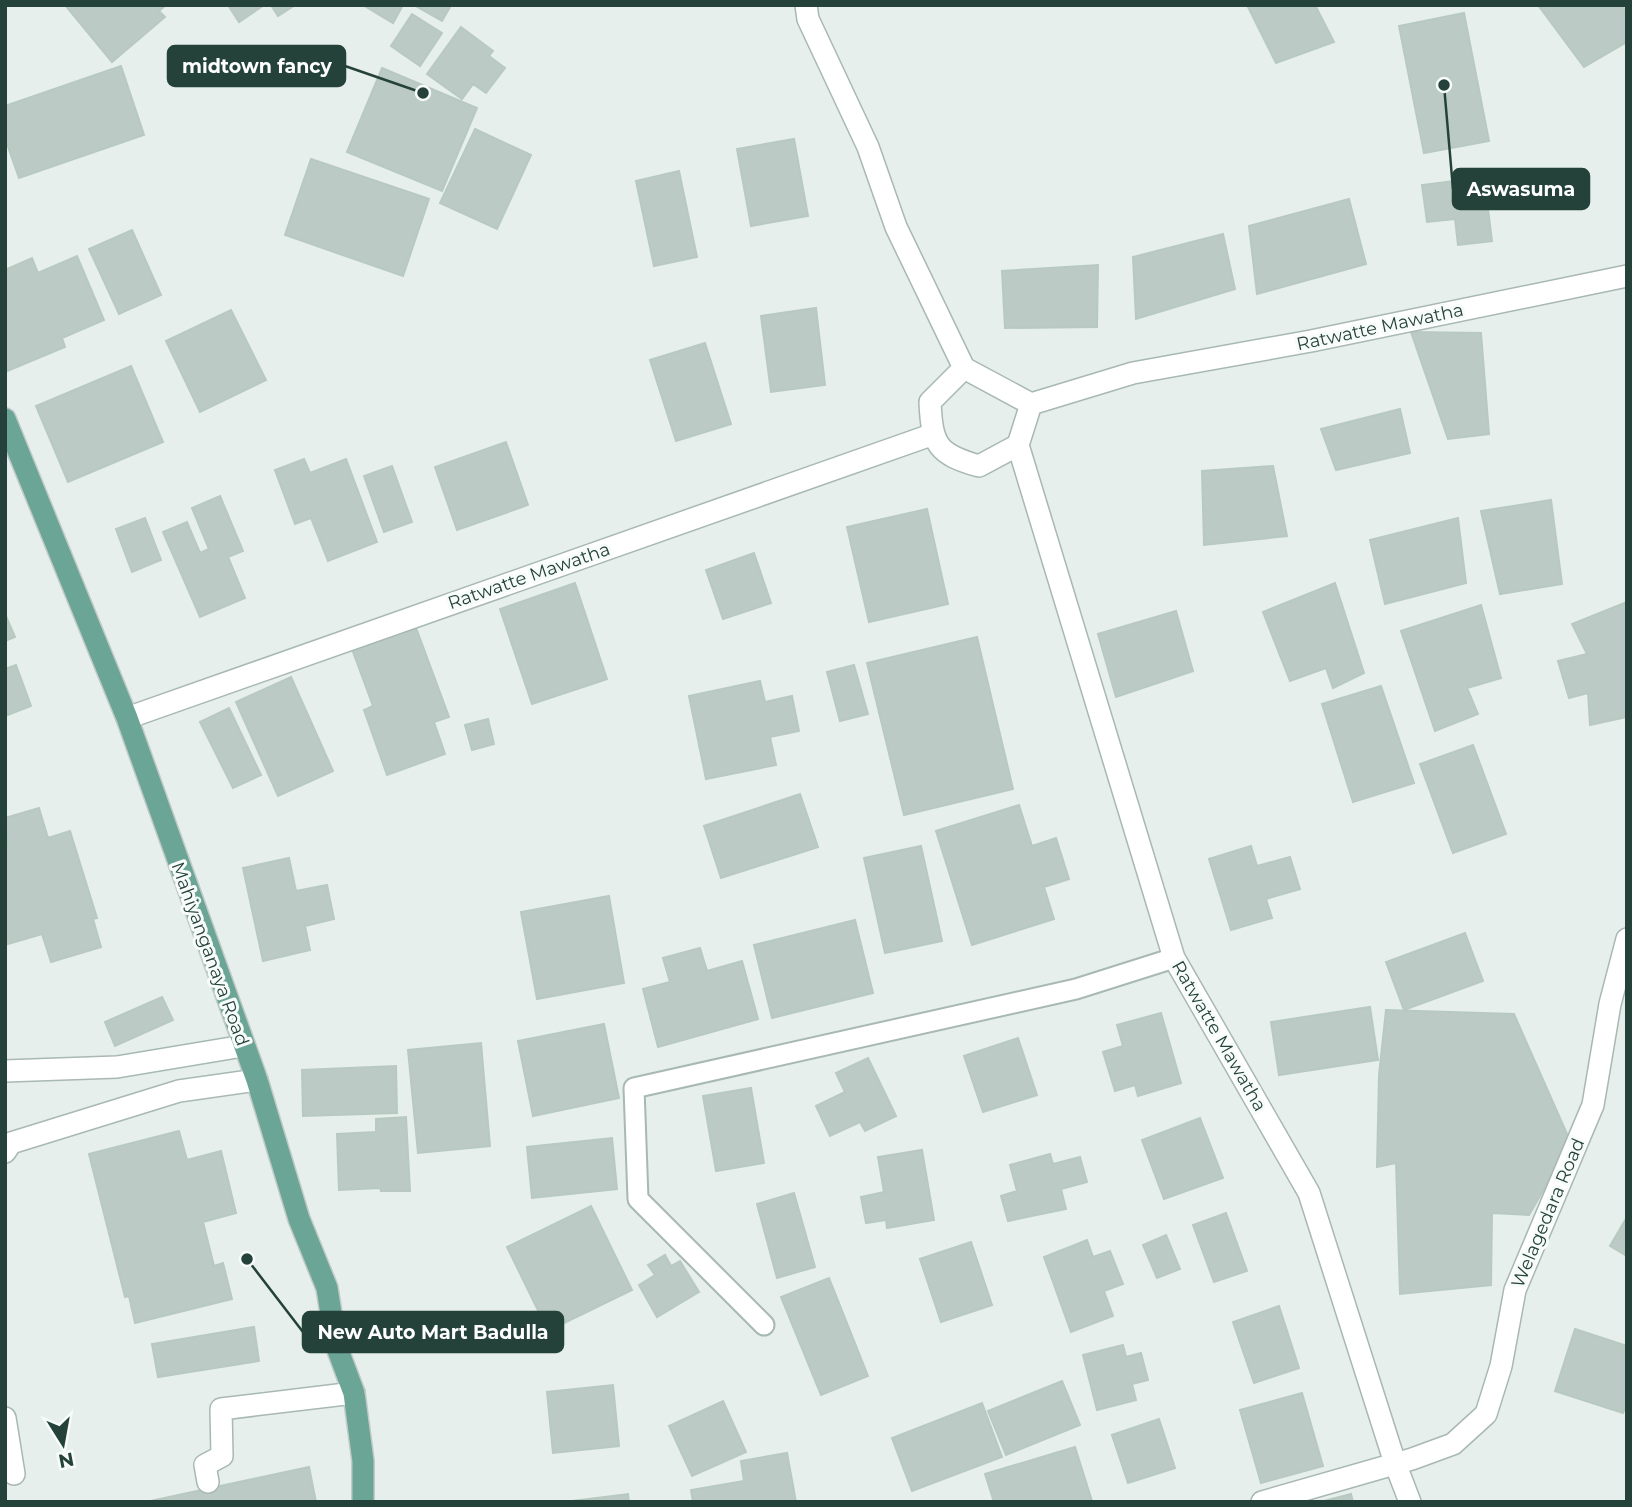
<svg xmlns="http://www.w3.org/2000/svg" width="1632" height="1507" font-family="Montserrat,sans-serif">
	<rect width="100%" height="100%" fill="#e6efeb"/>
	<path fill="#bbcac4" stroke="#b8c9c2" stroke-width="2" d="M 65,5 L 166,5 L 159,11 L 165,17 L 112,62 Z
		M 228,5 L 264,5 L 239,22 Z
		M 271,5 L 295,5 L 278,16 Z
		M 363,5 L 403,5 L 393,23 Z
		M 414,5 L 447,5 L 450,7 L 442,21 Z
		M 1247,5 L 1315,5 L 1334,42 L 1276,63 Z
		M 1538,5 L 1622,5 L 1627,14 L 1627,42 L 1584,67 Z
		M 1464,13 L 1489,141 L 1424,153 L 1399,26 Z
		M 412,14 L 442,33 L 420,66 L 391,46 Z
		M 461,27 L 493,51 L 489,56 L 505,68 L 486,93 L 473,84 L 462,99 L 427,74 Z
		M 121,66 L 144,135 L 19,178 L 5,138 L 5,106 Z
		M 382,68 L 477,108 L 442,191 L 347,152 Z
		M 475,129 L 531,155 L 497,229 L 440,203 Z
		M 794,139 L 808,216 L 751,226 L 737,149 Z
		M 311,159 L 429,199 L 403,276 L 285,235 Z
		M 679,171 L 697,257 L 654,266 L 636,181 Z
		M 1484,177 L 1492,241 L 1458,245 L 1455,219 L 1427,222 L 1422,185 Z
		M 1349,199 L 1366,264 L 1257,294 L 1249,226 Z
		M 132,230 L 161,295 L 119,314 L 89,249 Z
		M 1223,234 L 1235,289 L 1136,319 L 1133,257 Z
		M 77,256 L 104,320 L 62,338 L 65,347 L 5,372 L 5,270 L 32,258 L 38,273 Z
		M 1098,265 L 1097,327 L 1005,328 L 1002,271 Z
		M 816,308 L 825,385 L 771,392 L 761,316 Z
		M 231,310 L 266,380 L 200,412 L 166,341 Z
		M 1411,332 L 1481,333 L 1489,434 L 1448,439 Z
		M 705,343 L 731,424 L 676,441 L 650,360 Z
		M 131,366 L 163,442 L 68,482 L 36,406 Z
		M 1400,409 L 1410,453 L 1336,470 L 1321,429 Z
		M 506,442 L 528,505 L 457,530 L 435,467 Z
		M 304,459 L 310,473 L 346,459 L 377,542 L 328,561 L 311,518 L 295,524 L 275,470 Z
		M 392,466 L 412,522 L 384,532 L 364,476 Z
		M 1273,466 L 1287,536 L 1204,545 L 1202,471 Z
		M 220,496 L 243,551 L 228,557 L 245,598 L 200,617 L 163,532 L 187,522 L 200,553 L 209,549 L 192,508 Z
		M 1551,500 L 1562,584 L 1500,594 L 1481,511 Z
		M 927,509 L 948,604 L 869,622 L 847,527 Z
		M 145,518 L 161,560 L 132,572 L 116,529 Z
		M 1458,518 L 1466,583 L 1385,604 L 1370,540 Z
		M 754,553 L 771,603 L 723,619 L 706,570 Z
		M 575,583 L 607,679 L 532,704 L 500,609 Z
		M 1335,583 L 1364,673 L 1333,688 L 1326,668 L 1290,681 L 1263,612 Z
		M 1627,602 L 1627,717 L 1590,725 L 1588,693 L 1569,698 L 1558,661 L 1587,654 L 1572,624 Z
		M 1481,605 L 1501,678 L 1467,688 L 1478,714 L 1435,731 L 1401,631 Z
		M 1176,611 L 1193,671 L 1116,697 L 1098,634 Z
		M 5,614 L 15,637 L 5,641 Z
		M 415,625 L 449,717 L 434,722 L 445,754 L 387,775 L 364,710 L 373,706 L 352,649 Z
		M 977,637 L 1013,789 L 904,815 L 867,663 Z
		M 16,665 L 31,706 L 5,716 L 5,669 Z
		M 854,665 L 868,714 L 840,721 L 827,672 Z
		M 291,677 L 333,771 L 278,796 L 236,702 Z
		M 760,681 L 765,702 L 792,696 L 799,731 L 770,737 L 776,765 L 706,779 L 689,696 Z
		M 1381,686 L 1414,783 L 1353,802 L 1322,704 Z
		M 229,708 L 261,775 L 233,788 L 200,722 Z
		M 488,719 L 494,744 L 472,750 L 465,725 Z
		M 1473,745 L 1506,834 L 1453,853 L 1420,764 Z
		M 800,794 L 818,847 L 721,878 L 704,826 Z
		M 1019,805 L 1032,846 L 1056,838 L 1069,879 L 1044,887 L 1054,919 L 972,945 L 936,831 Z
		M 39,808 L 48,838 L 70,831 L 97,918 L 93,919 L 101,947 L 51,962 L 42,934 L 5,945 L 5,850 L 8,849 L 5,818 Z
		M 921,846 L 942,941 L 885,953 L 864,858 Z
		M 1251,846 L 1257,866 L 1290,857 L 1300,889 L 1266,899 L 1272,918 L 1231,930 L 1209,859 Z
		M 289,858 L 296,891 L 327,885 L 334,919 L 305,926 L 310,950 L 263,961 L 243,868 Z
		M 609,896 L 624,983 L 537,999 L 521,912 Z
		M 855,920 L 873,993 L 772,1018 L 754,945 Z
		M 1465,933 L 1483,981 L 1404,1010 L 1386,962 Z
		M 700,948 L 707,971 L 742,961 L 758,1019 L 658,1047 L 643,989 L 670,982 L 663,958 Z
		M 162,997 L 173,1020 L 115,1046 L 105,1022 Z
		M 1370,1007 L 1378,1060 L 1279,1075 L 1271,1022 Z
		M 1386,1010 L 1514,1014 L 1571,1143 L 1529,1215 L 1492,1213 L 1491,1285 L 1400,1294 L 1396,1163 L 1377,1167 L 1379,1075 Z
		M 1161,1013 L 1181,1083 L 1138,1096 L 1135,1085 L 1115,1091 L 1103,1052 L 1123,1046 L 1117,1025 Z
		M 604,1024 L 619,1098 L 533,1116 L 518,1041 Z
		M 1018,1038 L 1037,1095 L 983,1112 L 964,1056 Z
		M 481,1043 L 490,1146 L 418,1153 L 408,1050 Z
		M 868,1058 L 896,1116 L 865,1131 L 860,1122 L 830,1136 L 816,1106 L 845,1092 L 836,1073 Z
		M 396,1066 L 397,1113 L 303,1116 L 302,1070 Z
		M 751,1088 L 764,1163 L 716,1171 L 703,1096 Z
		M 406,1117 L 410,1191 L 381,1191 L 380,1188 L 339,1190 L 337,1134 L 376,1132 L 376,1119 Z
		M 1200,1118 L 1223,1178 L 1164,1199 L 1142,1140 Z
		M 179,1131 L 187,1160 L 221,1151 L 236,1213 L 203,1222 L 214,1266 L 223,1263 L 232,1299 L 135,1323 L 129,1296 L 125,1297 L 89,1154 Z
		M 612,1138 L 617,1189 L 532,1198 L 527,1147 Z
		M 922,1150 L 934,1220 L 887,1228 L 886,1220 L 866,1223 L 861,1197 L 884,1192 L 878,1157 Z
		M 1050,1154 L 1053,1164 L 1080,1157 L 1087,1182 L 1061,1189 L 1066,1209 L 1008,1221 L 1001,1196 L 1017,1191 L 1010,1165 Z
		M 794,1193 L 815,1267 L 777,1278 L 757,1204 Z
		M 591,1206 L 632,1290 L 548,1331 L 507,1247 Z
		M 1226,1213 L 1247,1271 L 1214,1282 L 1193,1225 Z
		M 1627,1217 L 1627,1256 L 1610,1246 Z
		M 1166,1235 L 1180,1269 L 1157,1278 L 1143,1245 Z
		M 1087,1240 L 1093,1257 L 1110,1251 L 1123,1284 L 1104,1291 L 1113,1316 L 1071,1332 L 1044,1257 Z
		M 971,1242 L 992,1305 L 941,1322 L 920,1259 Z
		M 665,1255 L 671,1266 L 680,1261 L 699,1292 L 657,1317 L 639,1285 L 655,1275 L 648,1265 Z
		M 829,1278 L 868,1376 L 821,1395 L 781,1297 Z
		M 1279,1306 L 1299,1368 L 1254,1383 L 1233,1322 Z
		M 254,1327 L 259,1361 L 158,1377 L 152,1344 Z
		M 1575,1329 L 1627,1346 L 1627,1402 L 1623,1413 L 1555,1391 Z
		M 1123,1345 L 1126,1357 L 1141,1353 L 1148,1380 L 1132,1384 L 1136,1400 L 1097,1410 L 1083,1355 Z
		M 1062,1381 L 1080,1425 L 1006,1455 L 988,1411 Z
		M 613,1385 L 619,1446 L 553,1453 L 547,1392 Z
		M 1302,1393 L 1323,1466 L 1261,1483 L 1240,1410 Z
		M 723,1401 L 746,1452 L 692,1476 L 669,1426 Z
		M 982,1403 L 1002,1457 L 912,1491 L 892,1438 Z
		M 1159,1419 L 1175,1468 L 1128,1483 L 1112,1435 Z
		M 1075,1447 L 1092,1501 L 994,1502 L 985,1474 Z
		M 787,1453 L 796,1502 L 693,1502 L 691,1490 L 744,1481 L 741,1461 Z
		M 309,1467 L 316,1502 L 146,1502 Z
		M 628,1494 L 629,1502 L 564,1502 Z
		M 1351,1494 L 1353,1502 L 1320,1502 Z"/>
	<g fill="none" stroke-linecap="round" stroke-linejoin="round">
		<g stroke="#a8b8b2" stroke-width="23">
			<path id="service" d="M 764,1325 L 638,1199 L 634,1088 L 1076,989 L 1174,958"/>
		</g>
		<g stroke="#a8b8b2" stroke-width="24">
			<path id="minor" d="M 806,5 L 808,19 L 868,147 L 896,227 L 964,368
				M 964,368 L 1031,404 L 1018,445 L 979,466 C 937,454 932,445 930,402 Z
				M 1031,404 L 1133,373 L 1311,341 L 1627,276
				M 1018,445 L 1174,958 L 1309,1193 L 1395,1463 L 1410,1502
				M 127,718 L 931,435
				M 5,1071 L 117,1067 L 243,1046
				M 5,1152 L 11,1143 L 179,1091 L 257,1080
				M 5,1418 L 14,1474
				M 208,1482 L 205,1465 L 222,1456 L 221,1409 L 354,1393
				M 1262,1502 L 1412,1459 L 1453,1444 L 1486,1414 L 1501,1366 L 1515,1290 L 1593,1105 L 1610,1004 L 1627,939"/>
		</g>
		<g stroke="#c2cac8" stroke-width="24">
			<path id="primary" d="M 5,419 L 127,718 L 257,1080 L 299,1219 L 327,1288 L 336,1345 L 354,1393 L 363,1461 L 363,1502"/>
		</g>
		<use href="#service" stroke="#fff" stroke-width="19"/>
		<use href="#minor" stroke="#fff" stroke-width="21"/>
		<use href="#primary" stroke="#6aa596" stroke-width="21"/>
	</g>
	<g text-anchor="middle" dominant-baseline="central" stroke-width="6" stroke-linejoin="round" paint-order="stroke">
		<g font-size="18" fill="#24423a" stroke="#f7fbf9">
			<text transform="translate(1380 327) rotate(-12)">Ratwatte Mawatha</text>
			<text transform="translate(529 576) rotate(-19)">Ratwatte Mawatha</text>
			<text transform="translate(210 954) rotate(70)">Mahiyanganaya Road</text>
			<text transform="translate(1219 1036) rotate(60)">Ratwatte Mawatha</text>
			<text transform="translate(1548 1213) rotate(-67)">Welagedara Road</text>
		</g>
	</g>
	<path fill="none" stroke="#24423a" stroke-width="2.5" d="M423 93L345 66M1444 85L1453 189M247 1259L303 1332"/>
	<g fill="#24423a" stroke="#f7fbf9" stroke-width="2.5">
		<circle cx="423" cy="93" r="7"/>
		<circle cx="1444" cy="85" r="7"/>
		<circle cx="247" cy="1259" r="7"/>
	</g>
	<g fill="#24423a" stroke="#24423a" stroke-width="2.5">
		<rect x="168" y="46" width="177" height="40" rx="7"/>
		<rect x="1453" y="169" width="136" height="40" rx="7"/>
		<rect x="303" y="1312" width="260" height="40" rx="7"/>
	</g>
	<g font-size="19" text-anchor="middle" font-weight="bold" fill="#fff">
		<text x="257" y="73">midtown fancy</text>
		<text x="1521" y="196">Aswasuma</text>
		<text x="433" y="1339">New Auto Mart Badulla</text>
	</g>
	<rect width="1632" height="1507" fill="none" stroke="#24423a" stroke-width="14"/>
	<g transform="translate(63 1444) rotate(169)" stroke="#f7fbf9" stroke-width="5" paint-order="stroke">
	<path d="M0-5L12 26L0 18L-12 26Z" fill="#24423a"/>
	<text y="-10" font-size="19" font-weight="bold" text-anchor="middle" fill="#24423a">N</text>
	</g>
</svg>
